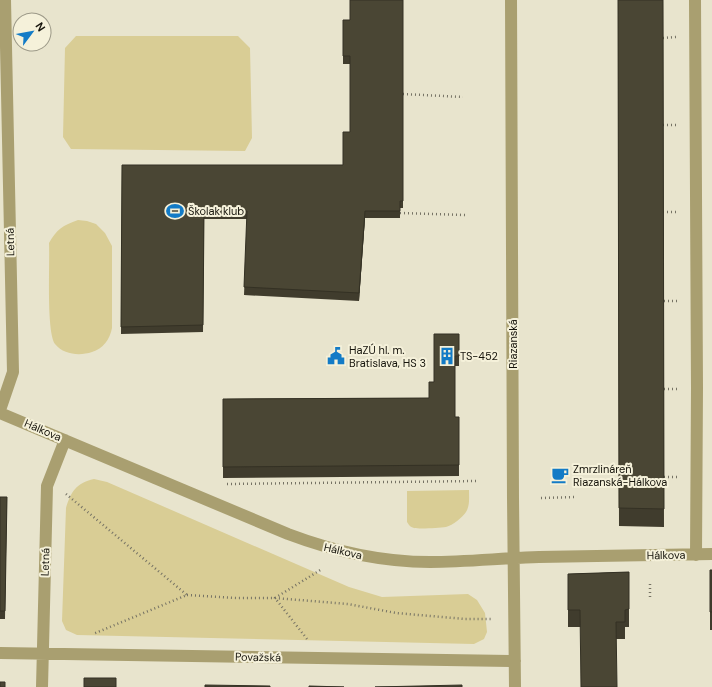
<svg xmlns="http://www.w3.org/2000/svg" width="712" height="687" font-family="'DM Sans',sans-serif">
	<rect width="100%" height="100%" fill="#e8e4cd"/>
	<path fill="#d9cd95" d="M 76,36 L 238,36 L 250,48 L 252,138 L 245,151 L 71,149 L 63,137 L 65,48 Z
		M 78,220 L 87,221 L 96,224 L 105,233 L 112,246 L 112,328 C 110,339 103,349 92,352 C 80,356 64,355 55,344 C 46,331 50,262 49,243 C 56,230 63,225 78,220 Z
		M 94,479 L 107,482 L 349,587 L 382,597 L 468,594 L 477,600 L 485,613 L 487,632 L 484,639 L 474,644 L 77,635 L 66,630 L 62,621 L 66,508 C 71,492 76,483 94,479 Z
		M 469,490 C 469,497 470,506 466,512 C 462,518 453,525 446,527 C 439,528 420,529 414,528 C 410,527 409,525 407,522 L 407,491 Z"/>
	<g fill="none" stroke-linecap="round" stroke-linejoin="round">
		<path stroke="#757264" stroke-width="2.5" stroke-dasharray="1 3" stroke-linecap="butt" d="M 663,38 L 676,37
			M 403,94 L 463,97
			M 663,125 L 677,125
			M 663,212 L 677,212
			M 400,213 L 465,215
			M 664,301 L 678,301
			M 664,389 L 679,389
			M 664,477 L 678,477
			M 227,484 L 476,481
			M 66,494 L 187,595 L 93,634
			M 541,498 L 575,497
			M 650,584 L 650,598
			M 187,595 L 237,598 L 275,598 L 348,604 L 396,613 L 465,619 L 491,619
			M 307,639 L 275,598 L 322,569"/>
		<path stroke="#a99f70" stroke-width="12" d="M 511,0 L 513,498 L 515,687
			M 695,0 L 697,388 L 696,555
			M 0,410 L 13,372 L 5,0
			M 0,413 L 288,534 C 333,551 380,562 430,562 C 466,562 503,558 539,557 C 597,556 654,555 712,554
			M 0,653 L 515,661
			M 42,687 L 47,486 L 65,440"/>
	</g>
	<path fill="#403c2d" d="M 403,0 L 403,208 L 400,208 L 400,218 L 365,218 L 359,301 L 244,295 L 247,219 L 204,219 L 203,332 L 121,334 L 122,165 L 343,165 L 350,132 L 350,64 L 343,64 L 343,20 L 350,20 Z
		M 618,0 L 663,0 L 664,527 L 619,526 Z
		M 459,334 L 459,366 L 455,366 L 455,417 L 459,417 L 459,476 L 223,478 L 223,399 L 429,398 L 434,382 Z
		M 0,497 L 7,497 L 5,619 L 0,619 Z
		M 710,570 L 712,570 L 712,630 L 710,630 Z
		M 629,572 L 629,627 L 625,627 L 625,639 L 616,639 L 580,627 L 568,627 L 568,574 Z"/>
	<path fill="#343124" d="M 365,211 L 365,218 L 359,301 L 359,293 Z"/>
	<path fill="#4a4634" stroke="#343124" d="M 350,0 L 403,0 L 403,201 L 400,201 L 400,211 L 365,211 L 359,293 L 244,287 L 247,211 L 204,212 L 203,325 L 121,327 L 122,165 L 343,165 L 343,132 L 350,132 L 350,56 L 343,56 L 343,20 L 350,20 Z
		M 618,0 L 663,0 L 664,509 L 619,508 Z
		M 434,334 L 459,334 L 459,356 L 455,356 L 455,417 L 459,417 L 459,465 L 223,467 L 223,399 L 429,398 L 429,382 L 434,382 Z
		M 0,497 L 7,497 L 5,611 L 0,611 Z
		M 710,570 L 712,570 L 712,612 L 710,612 Z
		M 629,572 L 629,609 L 625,610 L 625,622 L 616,622 L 617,687 L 581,687 L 580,610 L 568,610 L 568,574 Z
		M 84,678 L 116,678 L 116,687 L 84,687 Z
		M 0,682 L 5,682 L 5,687 L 0,687 Z
		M 205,685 L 270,686 L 270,687 L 205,687 Z
		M 462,685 L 462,687 L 375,687 Z
		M 309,686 L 344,687 L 309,687 Z"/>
	<defs>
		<g id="stadium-bare" transform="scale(1.38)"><path d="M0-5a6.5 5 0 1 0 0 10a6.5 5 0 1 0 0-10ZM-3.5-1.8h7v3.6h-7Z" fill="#137bc6" stroke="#f5f1da" stroke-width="2.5" paint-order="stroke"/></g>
		<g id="civic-bare" transform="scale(1.38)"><path d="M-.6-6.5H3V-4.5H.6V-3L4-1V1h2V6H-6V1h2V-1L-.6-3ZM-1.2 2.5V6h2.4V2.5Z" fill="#137bc6" stroke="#f5f1da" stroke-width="2.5" paint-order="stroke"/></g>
		<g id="building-bare" transform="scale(1.38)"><path d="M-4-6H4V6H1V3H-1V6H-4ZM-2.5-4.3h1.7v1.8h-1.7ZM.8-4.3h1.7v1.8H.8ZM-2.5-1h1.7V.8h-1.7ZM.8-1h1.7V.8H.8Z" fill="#137bc6" stroke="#f5f1da" stroke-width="2.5" paint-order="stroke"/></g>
		<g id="cafe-bare" transform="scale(1.38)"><path d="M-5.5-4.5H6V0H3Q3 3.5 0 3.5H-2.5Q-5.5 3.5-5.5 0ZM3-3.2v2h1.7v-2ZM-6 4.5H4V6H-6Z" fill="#137bc6" stroke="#f5f1da" stroke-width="2.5" paint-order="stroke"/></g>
	</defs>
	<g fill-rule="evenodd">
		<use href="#stadium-bare" x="175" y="211"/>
		<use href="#civic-bare" x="336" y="356"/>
		<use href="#building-bare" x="447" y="356"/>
		<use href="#cafe-bare" x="560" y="475"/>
	</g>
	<g text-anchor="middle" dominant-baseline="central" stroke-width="4" stroke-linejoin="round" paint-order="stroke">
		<g font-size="11" fill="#16140c" stroke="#f5f1da" text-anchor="start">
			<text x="188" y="211">Školak klub</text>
			<text x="349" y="350">HaZÚ hl. m.<tspan x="349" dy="13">Bratislava, HS 3</tspan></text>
			<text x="460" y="356">TS-452</text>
			<text x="573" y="469">Zmrzlináreň<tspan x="573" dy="13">Riazanská-Hálkova</tspan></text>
		</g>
		<g font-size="11" fill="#16140c" stroke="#f5f1da">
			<text transform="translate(10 242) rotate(-91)">Letná</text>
			<text transform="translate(513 344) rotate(-90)">Riazanská</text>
			<text transform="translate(43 430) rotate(23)">Hálkova</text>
			<text transform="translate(343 551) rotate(13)">Hálkova</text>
			<text transform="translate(666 555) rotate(-1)">Hálkova</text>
			<text transform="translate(45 562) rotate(-88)">Letná</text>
			<text transform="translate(258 657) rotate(1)">Považská</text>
		</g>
	</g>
	<g transform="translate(32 32) rotate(58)"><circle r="19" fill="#f5f1da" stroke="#9c9988"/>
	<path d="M0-3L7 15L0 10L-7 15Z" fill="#137bc6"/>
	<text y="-6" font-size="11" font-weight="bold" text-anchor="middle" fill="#16140c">N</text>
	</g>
</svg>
